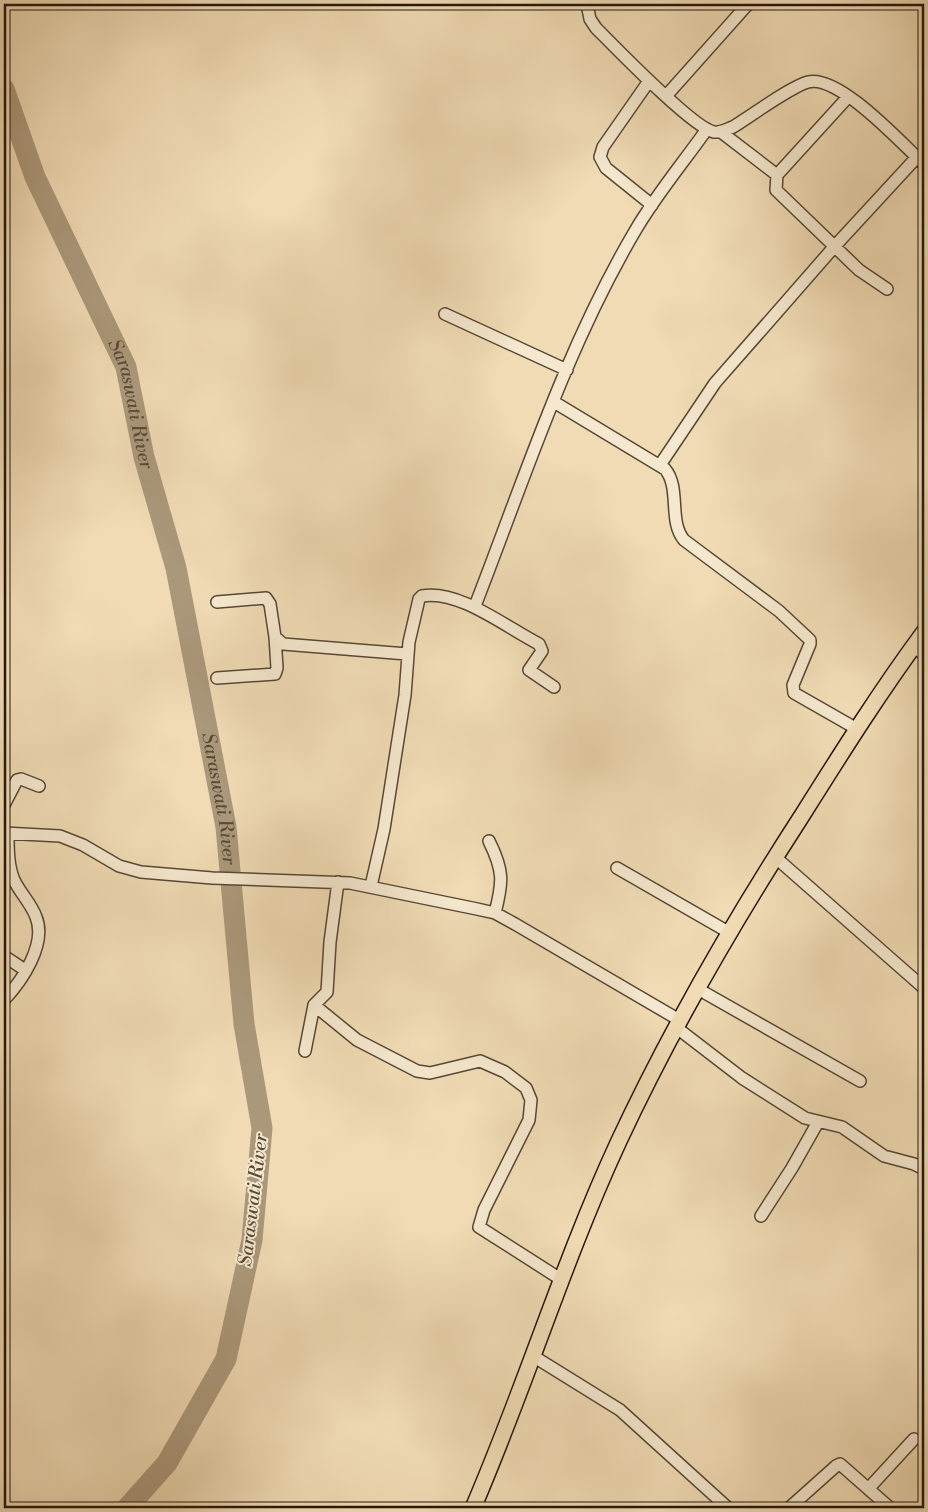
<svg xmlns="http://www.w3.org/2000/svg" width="928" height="1512" font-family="'Libre Bodoni',serif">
	<rect width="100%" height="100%" fill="#f0dbb4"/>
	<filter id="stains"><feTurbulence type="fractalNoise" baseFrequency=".004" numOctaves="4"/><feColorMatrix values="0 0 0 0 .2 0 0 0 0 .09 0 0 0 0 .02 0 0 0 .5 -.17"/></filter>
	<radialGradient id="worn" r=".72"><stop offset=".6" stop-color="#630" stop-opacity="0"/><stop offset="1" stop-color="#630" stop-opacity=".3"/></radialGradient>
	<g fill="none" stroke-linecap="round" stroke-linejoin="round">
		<path stroke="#ab987b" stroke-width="21" id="s1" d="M 4,89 L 35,177 L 126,367 L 144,457 L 176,568 L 226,827 L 244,1024 L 262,1128 L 252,1240 L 226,1359 L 167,1463 L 127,1508"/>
		<g stroke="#574836" stroke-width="14">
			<path id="minor" d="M 587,4 L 590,19 L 596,28 C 615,47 693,128 714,132 C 721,133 727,129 733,127 C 751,116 790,87 808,82 C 839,74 902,144 924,164
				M 649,81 L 603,147 L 600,157 L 606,168 L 652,205
				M 666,96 L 748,4
				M 848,97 L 777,175 L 776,190 L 859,270 L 887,289
				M 721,132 L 777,175
				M 445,314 L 567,370
				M 554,402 L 665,469 C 681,488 668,521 684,540 L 779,611 L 810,640 L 810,644 L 793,685 L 794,693 L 857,729
				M 660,465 L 715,383 L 834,247 L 917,157
				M 217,602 L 266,598 L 270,604 L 275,637 L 283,644 L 407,654
				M 475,606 C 524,480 566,348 635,231 C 656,195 683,163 707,129
				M 914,646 L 924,655
				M 217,678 L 275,674 L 277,668 L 275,637
				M 4,805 L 17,780 L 21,779 L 39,786
				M 4,833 L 60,836 L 83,845 L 119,866 L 141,872 L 212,878 L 350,883 L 477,909 L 495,913 L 515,924 L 681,1021
				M 489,841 C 504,871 503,882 495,913
				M 775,857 L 924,988
				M 617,868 L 730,933
				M 371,886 L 384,829 L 405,695 L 409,642 L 419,599 L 422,596 C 459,589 507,628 539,644 L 542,651 L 529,670 L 554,687
				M 4,956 L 25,970
				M 698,989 L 860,1081
				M 4,1000 C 22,981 47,944 36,917 C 31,903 20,893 14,880 C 8,866 8,849 8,834
				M 314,1005 L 357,1040 L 417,1071 L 430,1073 L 480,1061 L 505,1072 L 526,1088 L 531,1100 L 529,1120 L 484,1210 L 479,1227 L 562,1280
				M 677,1028 L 742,1078 L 805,1118 L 842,1127 L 884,1156 L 914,1164 L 924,1169
				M 305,1051 L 314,1005 L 327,992 L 330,942 L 338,882
				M 761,1216 L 792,1168 L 818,1122
				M 533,1356 L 620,1410 L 728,1508
				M 869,1488 L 914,1439
				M 789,1508 L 836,1466 L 840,1464 L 890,1508"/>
		</g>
		<g stroke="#24170c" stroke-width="18">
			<path id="major" d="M 473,1508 C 525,1388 563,1262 618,1143 C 671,1029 735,919 803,814 C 842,752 881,690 924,632"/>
		</g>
		<use href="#minor" stroke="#f5e8ce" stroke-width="11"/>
		<use href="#major" stroke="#f0dbb4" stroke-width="15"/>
	</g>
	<g text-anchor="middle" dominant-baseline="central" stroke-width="4" stroke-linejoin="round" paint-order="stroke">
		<g font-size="19" font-style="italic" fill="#5a4b38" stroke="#f5e8ce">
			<text stroke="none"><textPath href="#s1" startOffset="341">Saraswati River</textPath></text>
			<text stroke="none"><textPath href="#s1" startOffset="746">Saraswati River</textPath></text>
			<text transform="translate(253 1200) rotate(-83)">Saraswati River</text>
		</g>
	</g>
	<rect width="928" height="1512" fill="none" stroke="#f0dbb4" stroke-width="20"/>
	<rect x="5" y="5" width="918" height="1502" fill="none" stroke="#24170c" stroke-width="2.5"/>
	<rect x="10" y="10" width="908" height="1492" fill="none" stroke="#24170c"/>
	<rect width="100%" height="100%" filter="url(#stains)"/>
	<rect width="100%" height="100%" fill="url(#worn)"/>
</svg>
